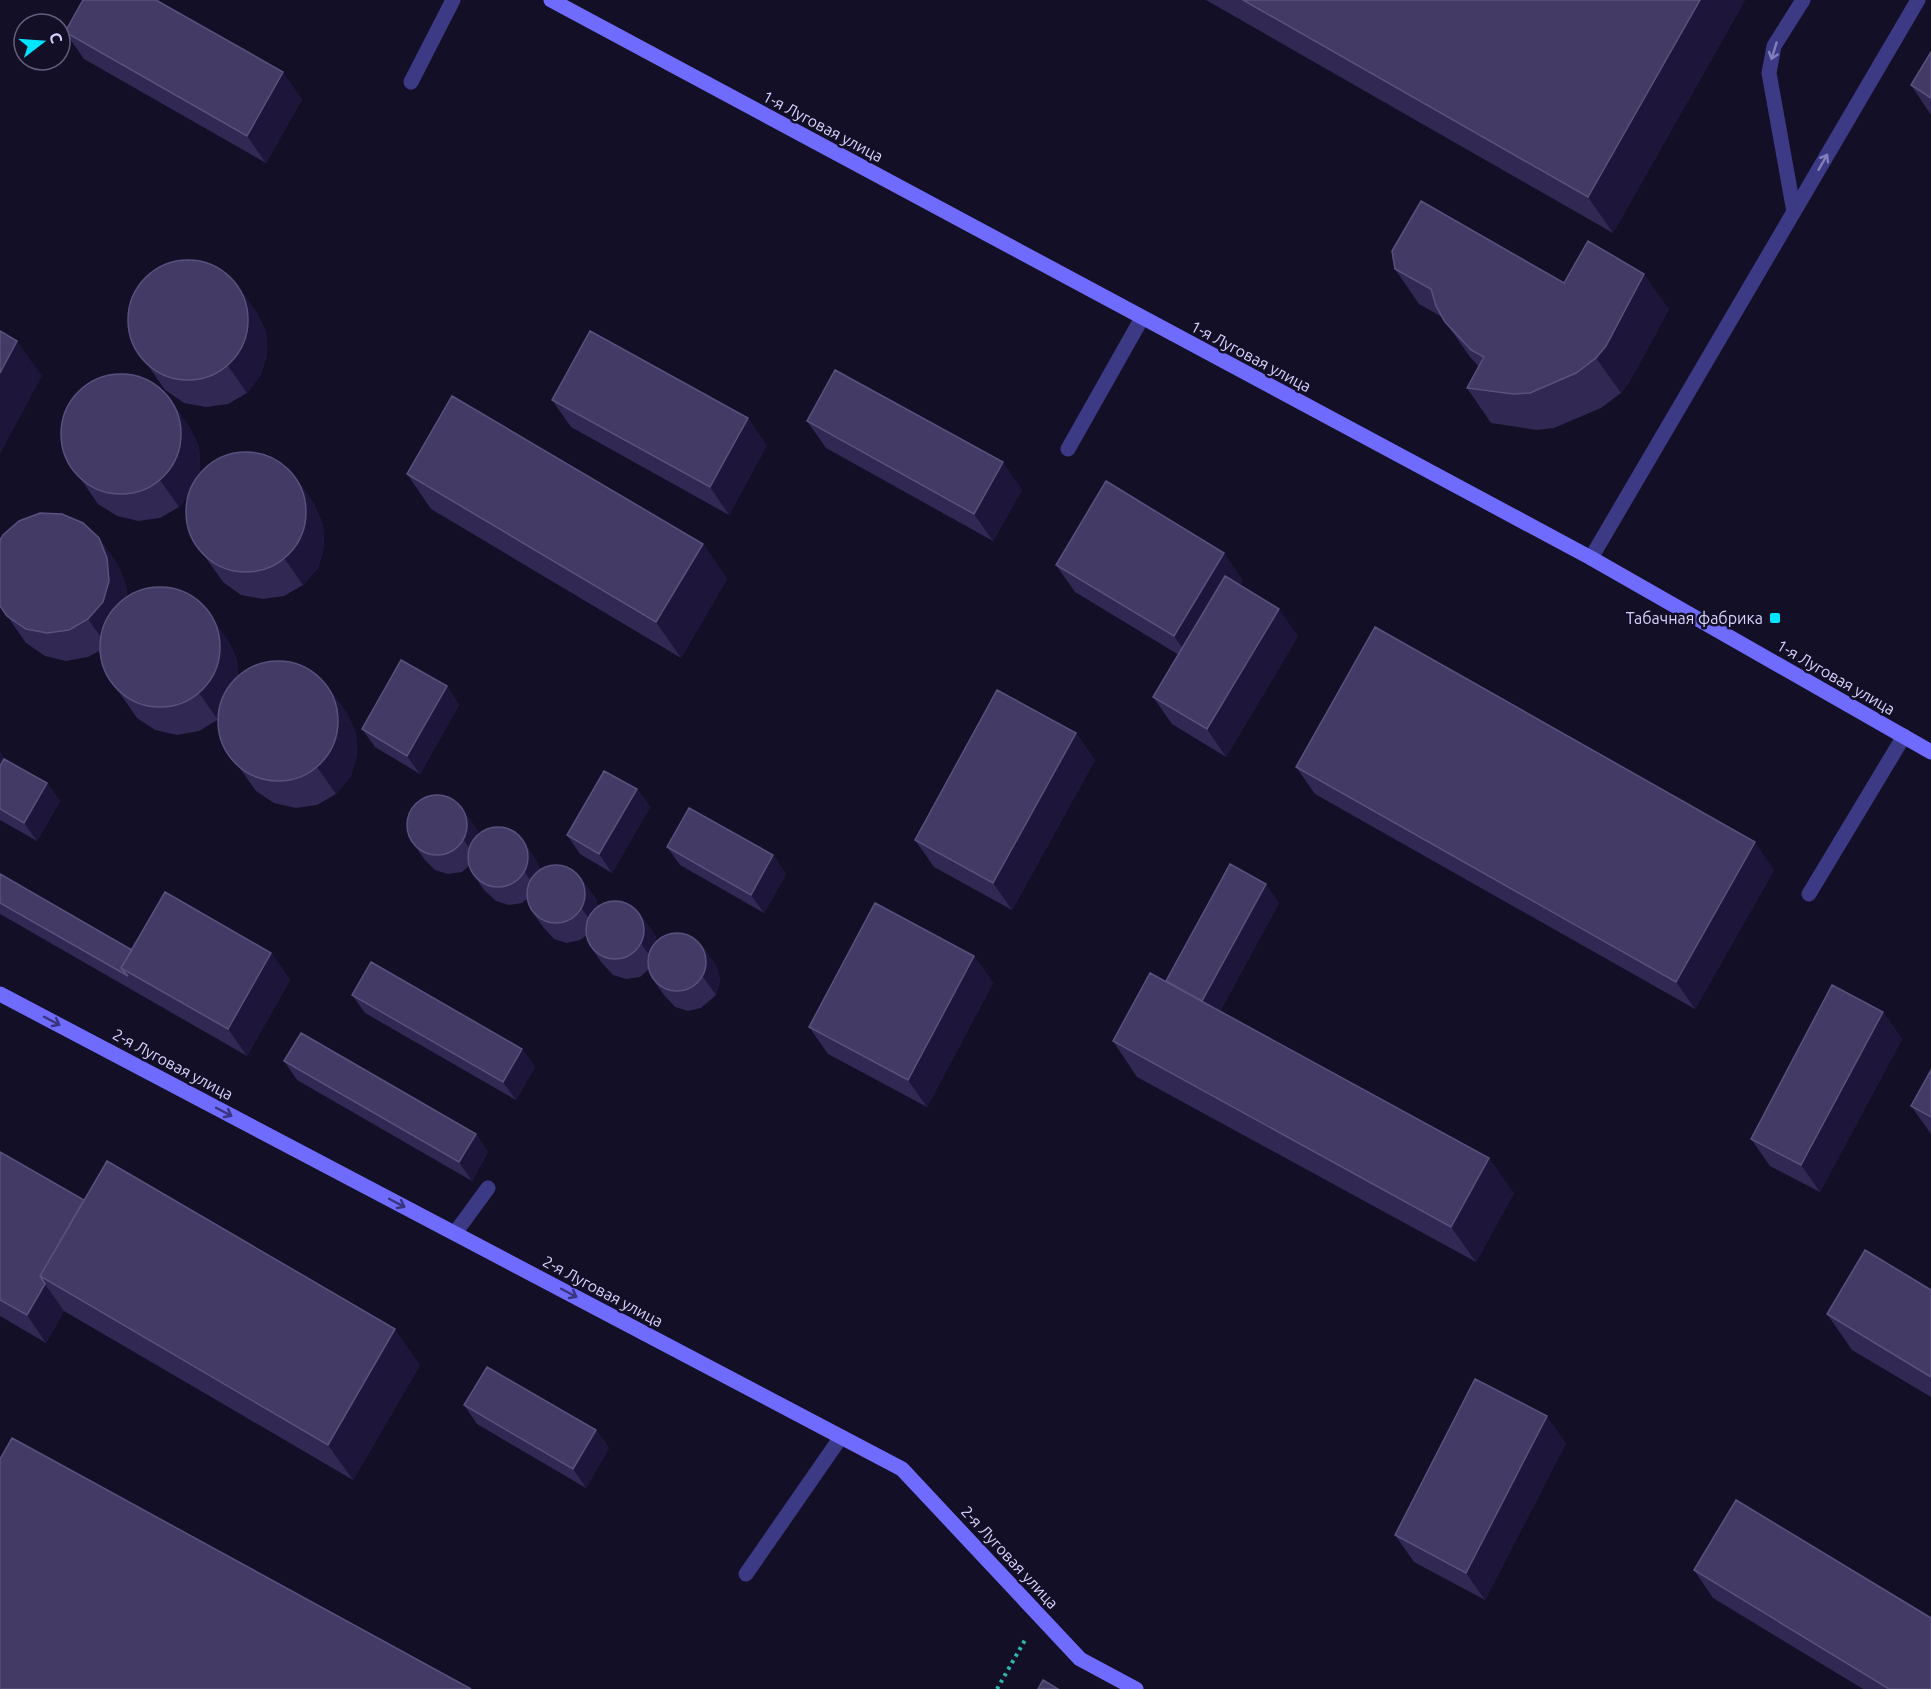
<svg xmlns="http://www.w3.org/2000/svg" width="1931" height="1689" font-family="Ubuntu,sans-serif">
	<rect width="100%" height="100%" fill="#130f26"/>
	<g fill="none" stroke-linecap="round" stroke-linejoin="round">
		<path stroke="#2fb8b0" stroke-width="4" stroke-dasharray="3 4.5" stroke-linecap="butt" d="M 997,1689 L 1025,1640"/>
		<path stroke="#3d3a85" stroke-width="15" d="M 411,82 L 453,0
			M 1794,212 L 1769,73 L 1774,46 L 1803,0
			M 1068,449 L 1142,318
			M 1591,558 L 1918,0
			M 1809,894 L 1904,736
			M 455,1233 L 488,1188
			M 746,1574 L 841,1437"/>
		<path stroke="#6f6bff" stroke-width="15" d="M 551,0 L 1591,558 L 1931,752
			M 0,994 L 902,1469 L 1080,1659 L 1136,1689"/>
	</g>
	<path fill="#312854" d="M 1206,0 L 1745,0 L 1613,233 Z
		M 65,32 L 302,99 L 266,163 L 84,59 Z
		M 1931,52 L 1931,115 L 1911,85 Z
		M 1395,269 L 1564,283 L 1669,309 L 1630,381 L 1621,393 L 1601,408 L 1554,428 L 1537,430 L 1491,423 L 1467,388 L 1479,367 L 1470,357 L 1442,317 L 1419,304 Z
		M 237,285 L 256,312 L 266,332 L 267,355 L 260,376 L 247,393 L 228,404 L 206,407 L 184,403 L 165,390 L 134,345 Z
		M 552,400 L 767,445 L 729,515 L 571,427 Z
		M 807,421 L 1022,490 L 993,541 L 826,448 Z
		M 189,426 L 199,447 L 200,469 L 197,477 L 295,477 L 314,504 L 323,525 L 324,547 L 318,568 L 303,585 L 284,596 L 263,599 L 241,595 L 223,582 L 191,537 L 188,496 L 179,507 L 160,518 L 138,521 L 117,516 L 98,504 L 67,459 Z
		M 407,474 L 703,544 L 727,579 L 681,658 L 431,509 Z
		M 99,538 L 118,565 L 126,585 L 127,597 L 228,640 L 237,660 L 238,677 L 347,713 L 356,733 L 357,755 L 351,776 L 336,794 L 317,805 L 296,808 L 274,803 L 256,791 L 224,746 L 219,719 L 199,731 L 177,735 L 155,730 L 137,718 L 105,672 L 99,651 L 88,657 L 66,661 L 45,656 L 26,643 L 0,606 Z
		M 1056,565 L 1243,580 L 1240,585 L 1298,636 L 1226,757 L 1172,724 L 1153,697 L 1179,655 L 1075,592 Z
		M 447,686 L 459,705 L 420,774 L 375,747 L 362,729 Z
		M 1076,733 L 1095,760 L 1012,910 L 934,867 L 915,840 Z
		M 0,752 L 4,759 L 47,783 L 60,801 L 37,841 L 0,820 Z
		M 1296,767 L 1774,870 L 1695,1009 L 1315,794 Z
		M 637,789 L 650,807 L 612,873 L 580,854 L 567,835 Z
		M 478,830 L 478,835 L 525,843 L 537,862 L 540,870 L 583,881 L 596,899 L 598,907 L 642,917 L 655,935 L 657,941 L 704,948 L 717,967 L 720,981 L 716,995 L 701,1008 L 688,1011 L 675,1007 L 664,995 L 651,977 L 649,969 L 640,977 L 626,979 L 613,975 L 602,963 L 589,945 L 587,935 L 580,940 L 567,943 L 554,939 L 543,927 L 530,909 L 528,898 L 522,903 L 509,905 L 496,901 L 484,890 L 471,871 L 470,865 L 462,872 L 448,874 L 435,870 L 424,859 L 411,840 Z
		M 667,847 L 773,855 L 786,874 L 764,913 L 680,865 Z
		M 0,874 L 132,950 L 271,953 L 290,980 L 247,1056 L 0,914 Z
		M 1279,903 L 1220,1011 L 1514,1193 L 1476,1262 L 1137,1077 L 1113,1041 L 1166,981 Z
		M 974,956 L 993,983 L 927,1107 L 828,1054 L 809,1027 Z
		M 352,995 L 522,1049 L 535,1067 L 516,1100 L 365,1013 Z
		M 1883,1012 L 1902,1039 L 1820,1192 L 1770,1166 L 1751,1139 Z
		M 284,1061 L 476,1134 L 488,1152 L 472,1181 L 297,1080 Z
		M 1931,1070 L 1931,1134 L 1911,1106 Z
		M 0,1152 L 84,1200 L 420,1365 L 353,1480 L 64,1311 L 46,1343 L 0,1316 Z
		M 1931,1290 L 1931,1397 L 1852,1350 L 1827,1314 Z
		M 464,1405 L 596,1430 L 609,1448 L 586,1488 L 477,1424 Z
		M 1566,1443 L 1485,1600 L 1414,1562 L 1395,1535 Z
		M 1694,1570 L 1931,1689 L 1863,1689 L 1713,1598 Z"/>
	<path fill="#1d163a" d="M 1700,0 L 1745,0 L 1613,233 L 1588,197 Z
		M 283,72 L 302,99 L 266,163 L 247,136 Z
		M 1644,274 L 1669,309 L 1630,381 L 1621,393 L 1596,358 Z
		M 237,285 L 256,312 L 266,332 L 267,355 L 260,376 L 247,393 L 228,366 Z
		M 17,341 L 42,376 L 0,454 L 0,373 Z
		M 170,399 L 189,426 L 199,447 L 200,469 L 193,490 L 179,507 L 160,480 Z
		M 748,418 L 767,445 L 729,515 L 710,487 Z
		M 1003,462 L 1022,490 L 993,541 L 974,514 Z
		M 295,477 L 314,504 L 323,525 L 324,547 L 318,568 L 303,585 L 284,558 Z
		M 99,538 L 118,565 L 126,585 L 128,608 L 107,646 L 88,619 Z
		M 703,544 L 727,579 L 681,658 L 656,622 Z
		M 1224,553 L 1243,580 L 1193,663 L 1174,636 Z
		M 1279,609 L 1298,636 L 1226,757 L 1207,729 Z
		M 209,613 L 228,640 L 237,660 L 238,682 L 232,703 L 218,720 L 199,693 Z
		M 328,686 L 347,713 L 356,733 L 357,755 L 351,776 L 336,794 L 317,767 Z
		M 447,686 L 459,705 L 420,774 L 407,756 Z
		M 1076,733 L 1095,760 L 1012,910 L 993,883 Z
		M 0,752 L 17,777 L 0,807 Z
		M 47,783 L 60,801 L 37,841 L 24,823 Z
		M 637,789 L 650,807 L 612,873 L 599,854 Z
		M 465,812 L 478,830 L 480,844 L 476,859 L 464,840 Z
		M 1755,842 L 1774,870 L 1695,1009 L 1676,982 Z
		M 525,843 L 537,862 L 541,875 L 537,890 L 524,871 Z
		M 773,855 L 786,874 L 764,913 L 751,895 Z
		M 583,881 L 596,899 L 599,913 L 595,927 L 582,909 Z
		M 1266,884 L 1279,903 L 1211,1027 L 1198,1009 Z
		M 642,917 L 655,935 L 659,949 L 655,963 L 642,945 Z
		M 704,948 L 717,967 L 720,981 L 716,995 L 703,977 Z
		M 271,953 L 290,980 L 247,1056 L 228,1029 Z
		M 974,956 L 993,983 L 927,1107 L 908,1080 Z
		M 1883,1012 L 1902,1039 L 1820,1192 L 1801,1165 Z
		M 522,1049 L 535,1067 L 516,1100 L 503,1082 Z
		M 476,1134 L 488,1152 L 472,1181 L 459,1162 Z
		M 1489,1158 L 1514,1193 L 1476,1262 L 1451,1227 Z
		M 45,1284 L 64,1311 L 46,1343 L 27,1315 Z
		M 395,1329 L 420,1365 L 353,1480 L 328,1445 Z
		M 1547,1416 L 1566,1443 L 1485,1600 L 1466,1573 Z
		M 596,1430 L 609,1448 L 586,1488 L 573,1469 Z"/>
	<path fill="#433a66" stroke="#5a527e" stroke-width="1.5" d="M 83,0 L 156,0 L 283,72 L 247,136 L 65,32 Z
		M 1243,0 L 1700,0 L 1588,197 Z
		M 1931,52 L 1931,98 L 1911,85 Z
		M 1421,201 L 1564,283 L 1588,241 L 1644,274 L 1606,346 L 1596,358 L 1576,373 L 1530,393 L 1513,394 L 1467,388 L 1484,357 L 1471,350 L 1445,322 L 1436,306 L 1431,289 L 1395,269 L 1392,251 Z
		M128 320a60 60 0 1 1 120 0a60 60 0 1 1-120 0Z
		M 0,331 L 17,341 L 0,373 Z
		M 590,331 L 748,418 L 710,487 L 552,400 Z
		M 835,370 L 1003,462 L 974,514 L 807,421 Z
		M61 434a60 60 0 1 1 120 0a60 60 0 1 1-120 0Z
		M 452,396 L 703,544 L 656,622 L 407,474 Z
		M186 512a60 60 0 1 1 120 0a60 60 0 1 1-120 0Z
		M 1106,481 L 1224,553 L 1174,636 L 1056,565 Z
		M 40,513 L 62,514 L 83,523 L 99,538 L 107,558 L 109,581 L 103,602 L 88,619 L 69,630 L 47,633 L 26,629 L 7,616 L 0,606 L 0,540 L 3,535 L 19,521 Z
		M 1225,576 L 1279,609 L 1207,729 L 1153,697 Z
		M100 647a60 60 0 1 1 120 0a60 60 0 1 1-120 0Z
		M 1375,627 L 1755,842 L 1676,982 L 1296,767 Z
		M 401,660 L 447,686 L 407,756 L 362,729 Z
		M218 721a60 60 0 1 1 120 0a60 60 0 1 1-120 0Z
		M 997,690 L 1076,733 L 993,883 L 915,840 Z
		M 4,759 L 47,783 L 24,823 L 0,809 L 0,766 Z
		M 604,771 L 637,789 L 599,854 L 567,835 Z
		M407 825a30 30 0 1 1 60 0a30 30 0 1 1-60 0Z
		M 689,808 L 773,855 L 751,895 L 667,847 Z
		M468 857a30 30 0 1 1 60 0a30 30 0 1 1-60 0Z
		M 1230,864 L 1266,884 L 1202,1001 L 1166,981 Z
		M527 894a29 29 0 1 1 58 0a29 29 0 1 1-58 0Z
		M 0,874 L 132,950 L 121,968 L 128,976 L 0,903 Z
		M 165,892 L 271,953 L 228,1029 L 121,968 Z
		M586 930a29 29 0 1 1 58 0a29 29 0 1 1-58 0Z
		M 875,903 L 974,956 L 908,1080 L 809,1027 Z
		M648 962a29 29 0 1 1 58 0a29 29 0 1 1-58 0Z
		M 371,962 L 522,1049 L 503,1082 L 352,995 Z
		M 1150,973 L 1489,1158 L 1451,1227 L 1113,1041 Z
		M 1832,985 L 1883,1012 L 1801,1165 L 1751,1139 Z
		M 301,1033 L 476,1134 L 459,1162 L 284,1061 Z
		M 1931,1070 L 1931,1117 L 1911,1106 Z
		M 0,1152 L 84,1200 L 40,1276 L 45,1284 L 27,1315 L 0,1300 Z
		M 107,1161 L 395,1329 L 328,1445 L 40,1276 Z
		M 1865,1250 L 1931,1290 L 1931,1377 L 1827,1314 Z
		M 487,1367 L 596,1430 L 573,1469 L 464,1405 Z
		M 1475,1379 L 1547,1416 L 1466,1573 L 1395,1535 Z
		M 12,1438 L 471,1689 L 0,1689 L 0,1459 Z
		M 1736,1500 L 1931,1618 L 1931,1689 L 1889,1689 L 1694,1570 Z
		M 1043,1680 L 1058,1689 L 1038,1689 Z"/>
	<defs><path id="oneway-shaft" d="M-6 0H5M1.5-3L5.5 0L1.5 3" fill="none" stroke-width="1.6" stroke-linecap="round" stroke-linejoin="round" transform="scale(1.5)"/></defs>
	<g stroke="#837fbc">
		<use href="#oneway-shaft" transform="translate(1774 51) rotate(107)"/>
		<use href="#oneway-shaft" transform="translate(1823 162) rotate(-60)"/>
	</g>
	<g stroke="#38347d">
		<use href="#oneway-shaft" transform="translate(52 1021) rotate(28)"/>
		<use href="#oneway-shaft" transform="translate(224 1112) rotate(28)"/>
		<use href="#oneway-shaft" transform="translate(397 1203) rotate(28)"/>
		<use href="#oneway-shaft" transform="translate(569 1293) rotate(28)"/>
	</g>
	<rect fill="#00e5ff" stroke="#130f26" stroke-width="2" x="1769" y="612" width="12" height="12" rx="3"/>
	<g text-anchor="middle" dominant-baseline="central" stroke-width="5" stroke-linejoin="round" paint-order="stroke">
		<g font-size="16" fill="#d9d4ff" stroke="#130f26">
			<text transform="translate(823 126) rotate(28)">1-я Луговая улица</text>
			<text transform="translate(1251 356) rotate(28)">1-я Луговая улица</text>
			<text transform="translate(1836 677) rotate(30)">1-я Луговая улица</text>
			<text transform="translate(173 1064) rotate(28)">2-я Луговая улица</text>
			<text transform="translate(603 1291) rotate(28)">2-я Луговая улица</text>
			<text transform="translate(1010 1557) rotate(47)">2-я Луговая улица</text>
		</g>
		<g font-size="16" fill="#d9d4ff" stroke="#130f26" text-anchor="end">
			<text x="1763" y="618">Табачная фабрика</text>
		</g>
	</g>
	<g transform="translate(42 42) rotate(73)"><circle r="28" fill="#130f26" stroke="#625e7d" stroke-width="1.5"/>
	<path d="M0-4.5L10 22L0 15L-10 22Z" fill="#00e5ff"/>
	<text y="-9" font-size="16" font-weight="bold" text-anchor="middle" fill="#d9d4ff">С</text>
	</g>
</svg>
